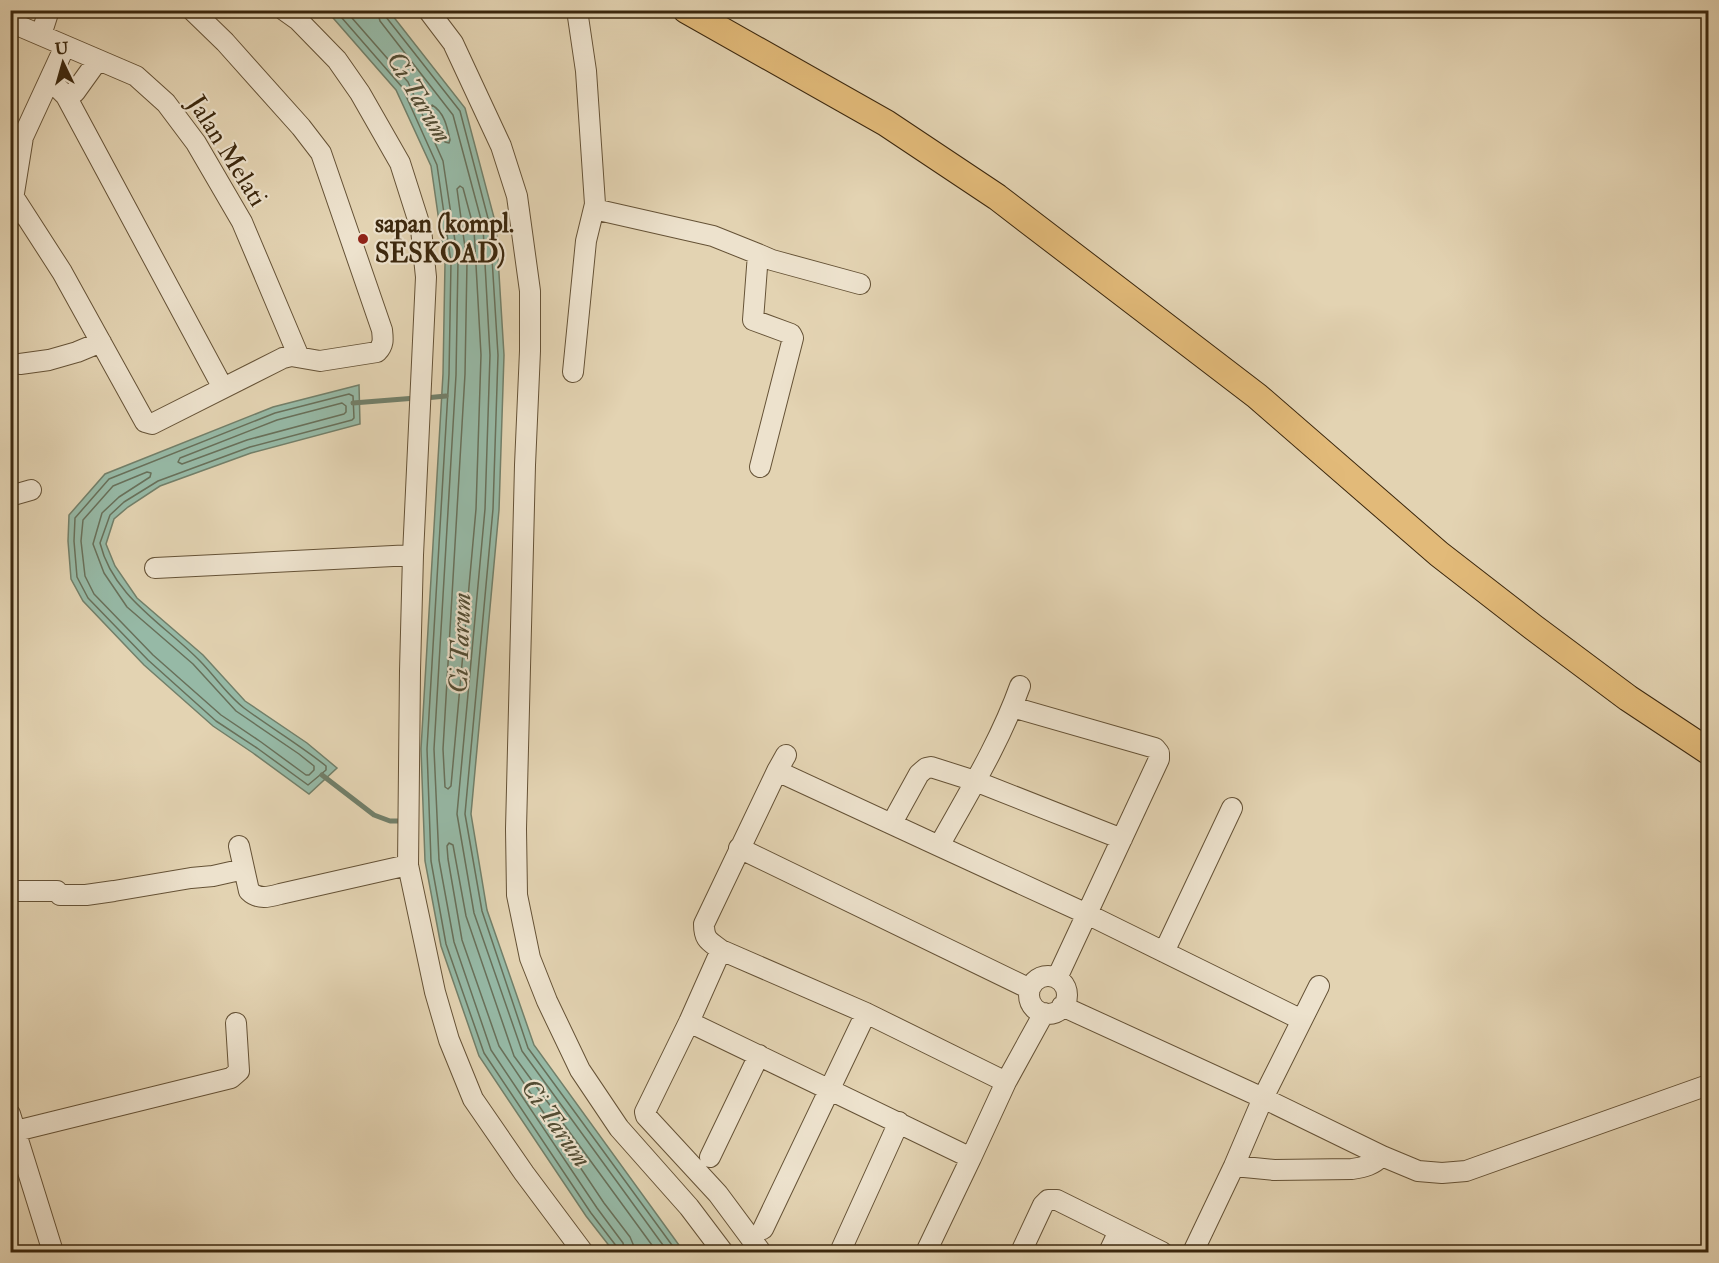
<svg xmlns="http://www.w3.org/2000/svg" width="1719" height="1263" font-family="'IM FELL Double Pica',serif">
	<rect width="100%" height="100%" fill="#e3d3b2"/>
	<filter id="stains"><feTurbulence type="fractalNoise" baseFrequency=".00333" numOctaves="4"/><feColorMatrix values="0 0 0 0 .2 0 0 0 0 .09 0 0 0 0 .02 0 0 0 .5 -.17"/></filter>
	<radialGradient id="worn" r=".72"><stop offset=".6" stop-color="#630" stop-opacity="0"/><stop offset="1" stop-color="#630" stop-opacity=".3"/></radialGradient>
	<path fill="#96b9a6" stroke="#727f69" stroke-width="1.5" d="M 327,11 L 389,11 L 465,108 L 496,225 L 504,355 L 499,510 L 471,814 L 487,910 L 534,1045 L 684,1252 L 614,1252 L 586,1216 L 479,1056 L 441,946 L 425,861 L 421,749 L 443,374 L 445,263 L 431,166 L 396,90 Z
		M 359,385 L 360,424 L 251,453 L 160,486 L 128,507 L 114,519 L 106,544 L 115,566 L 137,598 L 203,655 L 245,701 L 307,743 L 337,768 L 309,794 L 253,753 L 213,726 L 144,665 L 83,601 L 71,579 L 68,541 L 69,515 L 105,474 L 273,407 Z"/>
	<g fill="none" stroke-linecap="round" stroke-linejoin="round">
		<path stroke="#68705a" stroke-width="1.5" d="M 335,10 L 402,87 L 437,165 L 451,262 L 449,374 L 427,749 L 431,861 L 446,944 L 484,1053 L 591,1213 L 617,1247 L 618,1252
			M 345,10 L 408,82 L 443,161 L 458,261 L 456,375 L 434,749 L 439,860 L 454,942 L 491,1050 L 597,1208 L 623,1243 L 625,1252
			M 377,10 L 380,21 L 453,115 L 483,227 L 490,355 L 485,509 L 457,814 L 474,913 L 522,1051 L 668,1252
			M 385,10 L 386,17 L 460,111 L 490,226 L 498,355 L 493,509 L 465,814 L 482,911 L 528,1048 L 677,1252
			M 432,105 C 444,112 447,126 450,140 L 449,143 L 445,142 L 430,109 Z
			M 460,186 L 463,188 L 474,229 L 481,355 L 476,509 L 451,786 L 448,789 L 445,787 L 443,749 L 465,374 L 467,262 L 457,189 Z
			M 349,394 L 353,396 L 354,418 L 352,420 L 250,447 L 158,481 L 124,502 L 110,515 L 100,543 C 113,597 164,624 200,661 C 214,675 227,695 244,708 C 271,728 300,745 326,766 L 326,770 L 308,785 L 257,748 L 216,721 L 148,660 L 88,598 L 77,577 L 74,541 L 75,518 L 109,479 L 275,413 Z
			M 342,403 L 346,406 L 346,412 L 344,414 L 247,440 L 182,464 L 178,462 L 180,458 L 277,420 Z
			M 147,472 L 151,473 L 150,477 L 119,497 L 102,513 L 93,544 L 104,573 L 127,607 L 193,664 L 236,711 L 299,754 L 314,766 L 314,770 L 309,775 L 306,775 L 261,742 L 221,715 L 153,655 L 94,594 L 85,576 L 81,541 L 83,520 L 113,486 Z
			M 634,1252 L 633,1244 L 630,1237 L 604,1203 L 499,1046 L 462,940 L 448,859 L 447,846 L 449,843 L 453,845 L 466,916 L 514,1056 L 657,1252"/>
		<path stroke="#727f69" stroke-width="5" d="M 425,398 L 446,396
			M 353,403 L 416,398
			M 322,775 L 374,815 L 390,821 L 404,821"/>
		<g stroke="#655236" stroke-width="22">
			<path id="minor" d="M 284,10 L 298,20 L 337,60 L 360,93 L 400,163 L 421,229 L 426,277 L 413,555 L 410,671 L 408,865 L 435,992 L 449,1040 L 473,1099 L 524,1173 L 583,1252
				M 428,10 L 453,43 L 501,146 L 517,196 L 530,291 L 530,351 L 525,465 L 516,829 L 517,895 L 530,958 L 547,1001 L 580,1070 L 619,1128 L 689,1207 L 723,1252
				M 10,22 L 136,76 L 166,103 L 196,143 L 242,222 L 299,357
				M 41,35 L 49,10
				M 58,88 L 66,96 L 75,92 L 98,60
				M 66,96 L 223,388
				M 13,196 L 62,272 L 145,422 L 152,424 L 283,358 L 291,356 L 320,361 L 377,352 C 384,345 383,339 382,330 L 321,153 L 301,127 L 225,42 L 192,10
				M 594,209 L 713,236 L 758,254 L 753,320 L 791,334 L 793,338 L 760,467
				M 10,218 L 23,137 L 65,46
				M 758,254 L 772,260 L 860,284
				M 20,364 L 49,360 L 77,352 L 101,342
				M 573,372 L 586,241 L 595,204 L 586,71 L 577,10
				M 10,496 L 31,490
				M 155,568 L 413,555
				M 1012,707 L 1155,748 L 1159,753 L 1159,759 L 1057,978
				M 777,771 L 786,755
				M 892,823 L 919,774 L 926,768 L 931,767 L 975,781 L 1122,839
				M 239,846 L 249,891 C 258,900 269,897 280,894 L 408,865
				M 939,846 L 1087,914 L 1302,1020
				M 739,848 L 1030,989
				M 10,891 L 57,891 L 60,895 L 86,895 L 114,891 L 191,878 L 213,876 L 244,869
				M 721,950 C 709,941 704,940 704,924 L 777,771 L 939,846 C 968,794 1000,742 1020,686
				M 1164,952 L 1232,808
				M1029 995a19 19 0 1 1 38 0a19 19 0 1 1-38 0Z
				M 1062,1006 L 1263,1098 L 1382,1156 L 1418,1171 L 1442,1173 L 1466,1171 L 1708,1085
				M 689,1022 L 971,1158 L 1006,1082 L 1044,1013
				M 10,1114 L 53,1252
				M 16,1131 L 231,1078 L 239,1071 L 236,1023
				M 710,1157 L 759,1055
				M 1234,1166 L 1274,1170 L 1352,1169 C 1365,1167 1373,1165 1382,1156
				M 763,1229 L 866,1013
				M 761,1252 L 718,1194 L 646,1116 L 645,1112 L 689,1022 L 721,950 L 866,1013 L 1006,1082
				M 840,1252 L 899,1122
				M 926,1252 L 971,1158
				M 1021,1252 L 1043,1205 L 1048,1200 L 1057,1200 L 1162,1252
				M 1109,1252 L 1119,1231
				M 1193,1252 L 1234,1166 L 1263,1098 L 1319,986"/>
		</g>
		<g stroke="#3b270d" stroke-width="28">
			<path id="major" d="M 686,10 L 886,123 L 997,197 L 1257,396 L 1439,554 L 1533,627 L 1628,698 L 1708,751"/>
		</g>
		<use href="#minor" stroke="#ede2cd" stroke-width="20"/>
		<use href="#major" stroke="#e2ba79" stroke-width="26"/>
	</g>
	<circle fill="#8f2418" stroke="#ede2cd" stroke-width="2" cx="363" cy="239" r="6"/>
	<g text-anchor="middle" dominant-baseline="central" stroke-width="4.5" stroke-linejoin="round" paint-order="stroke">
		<g font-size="26" fill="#3b270d" stroke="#ede2cd">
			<text transform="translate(227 151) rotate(58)">Jalan Melati</text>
		</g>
		<g font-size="26" font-weight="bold" fill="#3b270d" stroke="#ede2cd" text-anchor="start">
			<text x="375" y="224">sapan (kompl.<tspan x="375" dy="30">SESKOAD)</tspan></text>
		</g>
		<g font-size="27" font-style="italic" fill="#524c33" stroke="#ede2cd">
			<text transform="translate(419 97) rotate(59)">Ci Tarum</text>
			<text transform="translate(460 643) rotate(-88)">Ci Tarum</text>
			<text transform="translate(556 1123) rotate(55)">Ci Tarum</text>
		</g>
	</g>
	<rect width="1719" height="1263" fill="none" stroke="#e3d3b2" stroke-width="36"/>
	<rect x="12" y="12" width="1695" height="1239" fill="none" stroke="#3b270d" stroke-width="3"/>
	<rect x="18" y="18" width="1683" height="1227" fill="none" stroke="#3b270d" stroke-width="1.5"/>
	<g transform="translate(63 63) rotate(355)" stroke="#ede2cd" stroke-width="4.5" paint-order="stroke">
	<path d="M0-4.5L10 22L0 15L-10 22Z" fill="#3b270d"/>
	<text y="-9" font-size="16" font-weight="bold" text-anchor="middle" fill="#3b270d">U</text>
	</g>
	<rect width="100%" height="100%" filter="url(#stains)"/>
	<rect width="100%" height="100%" fill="url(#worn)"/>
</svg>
